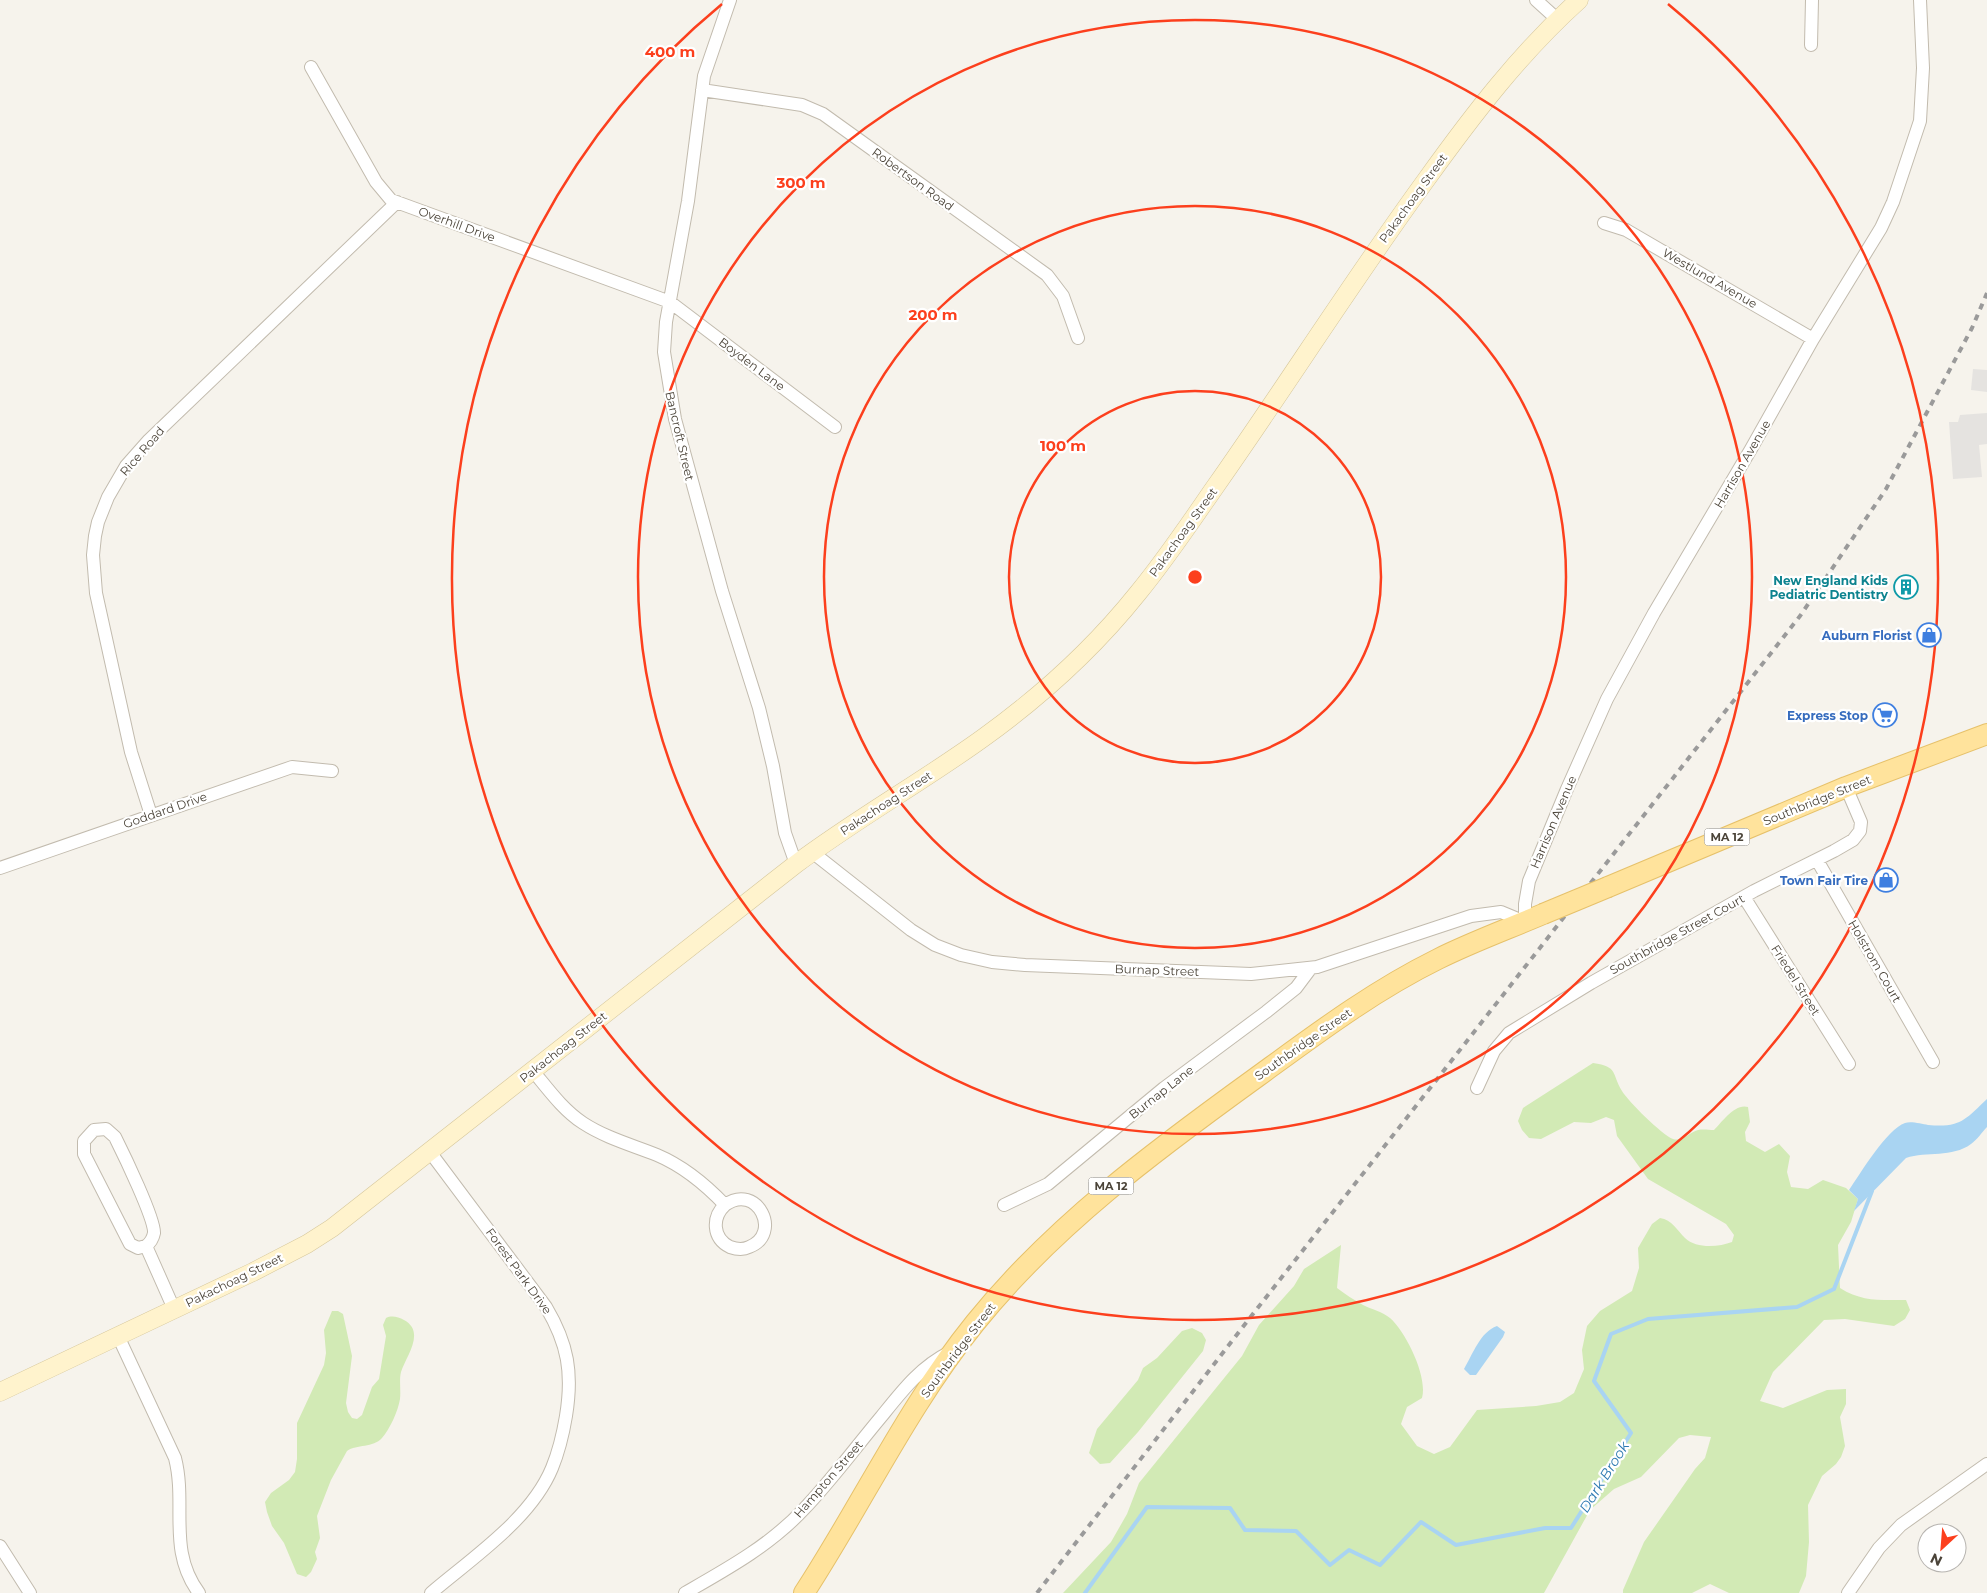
<svg xmlns="http://www.w3.org/2000/svg" width="1987" height="1593" font-family="Montserrat,sans-serif">
	<rect width="100%" height="100%" fill="#f6f3ec"/>
	<path fill="#d2eab5" d="M 1593,1063 C 1619,1067 1611,1073 1622,1091 C 1628,1101 1662,1135 1673,1139 C 1682,1142 1690,1132 1698,1130 C 1703,1129 1709,1130 1714,1130 C 1722,1122 1735,1103 1748,1107 L 1750,1122 L 1745,1132 L 1746,1141 L 1765,1152 L 1779,1144 L 1790,1156 L 1787,1172 L 1791,1187 L 1808,1189 L 1823,1180 L 1846,1188 L 1858,1199 L 1851,1222 L 1838,1245 L 1840,1288 C 1862,1302 1881,1300 1906,1300 L 1910,1310 L 1905,1319 L 1894,1326 L 1845,1319 L 1824,1320 L 1773,1372 L 1760,1401 L 1783,1408 L 1827,1390 L 1846,1389 L 1846,1404 L 1840,1417 L 1845,1446 L 1841,1457 L 1836,1464 L 1822,1476 L 1808,1505 L 1809,1542 L 1806,1576 L 1799,1593 L 1729,1593 L 1710,1584 L 1692,1593 L 1623,1593 L 1623,1590 L 1644,1542 L 1695,1469 L 1705,1458 L 1711,1437 L 1690,1435 L 1679,1438 L 1641,1477 L 1614,1489 L 1590,1510 L 1544,1593 L 1063,1593 L 1111,1542 L 1127,1514 L 1139,1483 L 1242,1356 L 1259,1325 L 1294,1286 L 1304,1269 L 1341,1245 L 1337,1288 C 1345,1294 1354,1300 1363,1305 C 1371,1309 1383,1312 1390,1318 C 1406,1332 1428,1377 1422,1398 L 1407,1407 L 1401,1424 L 1417,1446 L 1434,1454 L 1450,1447 L 1477,1410 L 1536,1406 L 1560,1402 L 1574,1393 L 1584,1369 L 1582,1350 L 1587,1326 L 1600,1311 L 1632,1291 L 1639,1268 L 1638,1248 L 1652,1224 L 1660,1218 C 1672,1220 1677,1230 1685,1238 C 1696,1249 1719,1247 1732,1242 L 1734,1235 L 1726,1224 L 1648,1179 L 1617,1136 L 1614,1120 L 1606,1117 L 1591,1123 L 1574,1122 L 1541,1139 L 1529,1138 L 1522,1130 L 1518,1121 L 1523,1108 Z
		M 332,1311 L 338,1311 L 343,1314 L 352,1356 L 346,1403 L 348,1412 L 352,1418 L 357,1419 L 362,1415 L 372,1387 L 379,1379 L 386,1336 L 383,1325 L 386,1318 C 392,1315 398,1317 404,1320 C 426,1332 406,1356 401,1372 C 399,1380 401,1390 400,1399 C 398,1411 390,1429 382,1438 C 373,1448 357,1444 347,1451 L 331,1480 L 317,1516 L 320,1538 L 315,1552 L 317,1559 L 311,1572 L 306,1577 L 297,1574 L 284,1543 L 272,1526 L 267,1512 L 265,1502 L 271,1493 L 289,1480 L 295,1472 L 297,1459 L 297,1423 L 324,1365 L 326,1353 L 324,1330 Z
		M 1192,1328 L 1202,1333 L 1206,1340 L 1203,1351 L 1138,1432 L 1110,1463 L 1100,1464 L 1089,1453 L 1097,1429 L 1138,1380 L 1143,1368 L 1157,1358 L 1182,1331 Z"/>
	<path fill="#e5e3e0" d="M 1973,369 L 1987,370 L 1987,392 L 1971,390 Z
		M 1987,413 L 1987,444 L 1979,445 L 1982,477 L 1953,479 L 1949,422 L 1958,422 L 1960,415 Z"/>
	<path fill="#a9d4f2" d="M 1987,1099 L 1987,1127 C 1982,1132 1977,1140 1971,1144 C 1952,1158 1927,1151 1906,1158 L 1854,1211 L 1858,1199 L 1849,1190 C 1860,1174 1887,1129 1905,1123 C 1911,1121 1922,1124 1928,1125 C 1960,1128 1965,1120 1987,1099 Z
		M 1497,1326 L 1505,1332 L 1503,1337 L 1476,1375 L 1470,1375 L 1464,1369 C 1473,1354 1480,1332 1497,1326 Z"/>
	<g fill="none" stroke-linecap="round" stroke-linejoin="round">
		<path stroke="#a9d4f2" stroke-width="4" d="M 1085,1593 L 1147,1507 L 1230,1508 L 1245,1530 L 1296,1531 L 1330,1565 L 1349,1550 L 1380,1565 L 1421,1522 L 1456,1545 L 1545,1528 L 1571,1528 L 1631,1433 L 1594,1381 L 1611,1334 L 1648,1319 L 1797,1307 L 1834,1289 L 1872,1191"/>
		<g stroke="#c2bbae" stroke-width="14">
			<path id="street" d="M 730,0 L 704,76 L 688,201 L 666,322 L 664,352 L 675,419 L 722,591 L 759,708 L 773,766 L 785,833 L 796,864
				M 1536,0 L 1558,20
				M 1811,45 L 1812,0
				M 311,67 L 376,182 L 391,200 L 670,302 L 835,427
				M 702,90 L 802,105 L 823,114 L 1047,275 L 1063,296 L 1078,338
				M 1604,223 L 1626,230 L 1813,339
				M 151,815 L 131,752 L 96,593 L 93,555 L 95,536 L 98,522 L 108,497 L 126,466 L 149,440 L 397,202
				M 812,852 L 911,930 L 935,945 L 961,955 L 992,962 L 1025,965 L 1251,974 L 1317,967 L 1471,916 L 1501,912 L 1525,922 L 1525,904 L 1529,881 L 1567,789 L 1607,699 L 1654,613 L 1751,449 L 1813,339 L 1881,228 L 1893,202 L 1920,121 L 1923,68 L 1920,0
				M 1817,860 L 1933,1062
				M 0,868 L 292,767 L 332,771
				M 1744,897 L 1849,1064
				M 533,1071 C 548,1089 563,1110 583,1123 C 606,1138 632,1145 657,1155 C 683,1166 705,1184 725,1205 C 712,1217 712,1238 730,1247 C 736,1249 743,1250 749,1247 C 783,1234 757,1182 725,1205
				M 1477,1088 L 1494,1051 L 1509,1033 L 1591,983 L 1754,891 L 1834,851 L 1853,840 L 1860,831 L 1861,822 L 1846,787
				M 430,1152 L 546,1307 C 568,1344 573,1373 566,1416 C 563,1434 559,1451 552,1468 C 531,1519 472,1558 431,1593
				M 1004,1205 L 1048,1184 L 1164,1088 L 1266,1012 L 1296,988 L 1311,968
				M 146,1246 C 150,1243 153,1238 154,1233 C 155,1219 123,1153 115,1137 L 106,1129 L 94,1130 L 84,1141 L 84,1154 L 130,1244 L 138,1248 L 146,1246 L 174,1309
				M 118,1336 L 175,1458 C 187,1505 167,1550 199,1593
				M 0,1546 L 30,1593
				M 685,1593 C 727,1569 769,1546 803,1510 C 831,1481 855,1448 881,1417 C 902,1391 920,1367 950,1352
				M 1848,1593 L 1879,1548 L 1901,1525 L 1987,1464"/>
		</g>
		<g stroke="#d6c79b" stroke-width="19">
			<path id="secondary" d="M 0,1392 L 253,1272 L 307,1244 L 332,1228 L 796,864 C 856,819 922,782 983,738 C 1040,697 1094,648 1138,593 C 1166,559 1190,523 1215,487 C 1286,386 1353,280 1426,180 C 1472,116 1520,53 1579,0"/>
		</g>
		<g stroke="#e6c16a" stroke-width="22">
			<path id="primary" d="M 1608,887 L 1846,787 L 1987,734
				M 804,1593 C 862,1504 908,1406 975,1323 C 1054,1225 1156,1150 1257,1077 C 1316,1034 1373,991 1438,959 C 1472,942 1508,929 1543,914"/>
		</g>
		<use href="#street" stroke="#fff" stroke-width="12"/>
		<use href="#secondary" stroke="#fff3cd" stroke-width="18"/>
		<use href="#primary" stroke="#ffe39c" stroke-width="20"/>
		<path stroke="#9a9a9a" stroke-width="4" stroke-dasharray="6 6" stroke-linecap="butt" d="M 1037,1593 L 1242,1328 L 1800,616 L 1886,489 L 1972,328 L 1987,293"/>
		<g stroke="#e6c16a" stroke-width="22" stroke-linecap="butt">
			<path id="primary-bridge" d="M 1543,914 L 1608,887"/>
		</g>
		<use href="#primary-bridge" stroke="#ffe39c" stroke-width="20"/>
	</g>
	<g fill="none" stroke="#fc3f1d" stroke-width="2.5">
		<circle cx="1195" cy="577" r="186"/>
		<circle cx="1195" cy="577" r="371"/>
		<circle cx="1195" cy="577" r="557"/>
		<path d="M1668 4A743 743 0 1 1 722 4"/>
	</g>
	<defs>
		<g id="building-ring" transform="scale(1.25)"><circle r="9.5" fill="#fff" stroke="#0f9aa8" stroke-width="1.5"/><path d="M-4-6H4V6H1V3H-1V6H-4ZM-2.5-4.3h1.7v1.8h-1.7ZM.8-4.3h1.7v1.8H.8ZM-2.5-1h1.7V.8h-1.7ZM.8-1h1.7V.8H.8Z" fill="#0f9aa8"/></g>
		<g id="shop-ring" transform="scale(1.25)"><circle r="9.5" fill="#fff" stroke="#3f7fe0" stroke-width="1.5"/><path d="M-5-2.5h2.3a2.7 3.5 0 0 1 5.4 0H5L5.5 6h-11ZM-1.5-2.5h3a1.5 2.3 0 0 0-3 0Z" fill="#3f7fe0"/></g>
		<g id="supermarket-ring" transform="scale(1.25)"><circle r="9.5" fill="#fff" stroke="#3f7fe0" stroke-width="1.5"/><path d="M-6-5.5h2.5l.6 2H6L4.5 2H-2.5L-4.4-4H-6ZM-1.5 3.2a1.3 1.3 0 1 0 .1 0ZM3 3.2a1.3 1.3 0 1 0 .1 0Z" fill="#3f7fe0"/></g>
	</defs>
	<g fill-rule="evenodd">
		<use href="#building-ring" x="1906" y="587"/>
		<use href="#shop-ring" x="1929" y="635"/>
		<use href="#supermarket-ring" x="1885" y="715"/>
		<use href="#shop-ring" x="1886" y="880"/>
	</g>
	<g text-anchor="middle" dominant-baseline="central" stroke-width="4.5" stroke-linejoin="round" paint-order="stroke">
		<g fill="#fff" stroke="#817c74" stroke-width="1">
			<rect x="1704.5" y="828.5" width="45" height="17" rx="4"/>
			<rect x="1088.5" y="1177.5" width="45" height="17" rx="4"/>
		</g>
		<g font-size="11" font-weight="bold" fill="#4b4439">
			<text x="1727" y="837">MA 12</text>
			<text x="1111" y="1186">MA 12</text>
		</g>
		<g font-size="12" fill="#4b4439" stroke="#fff">
			<text transform="translate(913 179) rotate(36)">Robertson Road</text>
			<text transform="translate(1413 198) rotate(-54)">Pakachoag Street</text>
			<text transform="translate(457 224) rotate(20)">Overhill Drive</text>
			<text transform="translate(1710 278) rotate(30)">Westlund Avenue</text>
			<text transform="translate(752 364) rotate(37)">Boyden Lane</text>
			<text transform="translate(680 436) rotate(77)">Bancroft Street</text>
			<text transform="translate(142 451) rotate(-49)">Rice Road</text>
			<text transform="translate(1742 464) rotate(-60)">Harrison Avenue</text>
			<text transform="translate(1183 532) rotate(-54)">Pakachoag Street</text>
			<text transform="translate(1817 800) rotate(-22)">Southbridge Street</text>
			<text transform="translate(886 803) rotate(-33)">Pakachoag Street</text>
			<text transform="translate(165 810) rotate(-19)">Goddard Drive</text>
			<text transform="translate(1553 822) rotate(-67)">Harrison Avenue</text>
			<text transform="translate(1677 934) rotate(-29)">Southbridge Street Court</text>
			<text transform="translate(1875 961) rotate(60)">Holstrom Court</text>
			<text transform="translate(1157 970) rotate(2)">Burnap Street</text>
			<text transform="translate(1796 980) rotate(58)">Friedel Street</text>
			<text transform="translate(1303 1044) rotate(-35)">Southbridge Street</text>
			<text transform="translate(563 1047) rotate(-38)">Pakachoag Street</text>
			<text transform="translate(1161 1092) rotate(-38)">Burnap Lane</text>
			<text transform="translate(519 1271) rotate(54)">Forest Park Drive</text>
			<text transform="translate(234 1280) rotate(-26)">Pakachoag Street</text>
			<text transform="translate(958 1350) rotate(-53)">Southbridge Street</text>
			<text transform="translate(828 1479) rotate(-49)">Hampton Street</text>
		</g>
		<g font-size="12" font-weight="bold" fill="#0d838f" stroke="#fff" text-anchor="end">
			<text x="1888" y="580">New England Kids<tspan x="1888" dy="14">Pediatric Dentistry</tspan></text>
		</g>
		<g font-size="12" font-weight="bold" fill="#366cbe" stroke="#fff" text-anchor="end">
			<text x="1912" y="635">Auburn Florist</text>
			<text x="1868" y="715">Express Stop</text>
			<text x="1868" y="880">Town Fair Tire</text>
		</g>
		<g font-size="14" font-style="italic" fill="#2e7ab2" stroke="#fff">
			<text transform="translate(1604 1477) rotate(-58)">Dark Brook</text>
		</g>
	</g>
	<circle cx="1195" cy="577" r="8" fill="#fc3f1d" stroke="#fff" stroke-width="2.5"/>
	<g font-size="15" text-anchor="middle" font-weight="bold" fill="#fc3f1d" stroke="#fff" stroke-width="4.5" stroke-linejoin="round" paint-order="stroke">
		<text x="670" y="57">400 m</text>
		<text x="801" y="188">300 m</text>
		<text x="933" y="320">200 m</text>
		<text x="1063" y="451">100 m</text>
	</g>
	<g transform="translate(1942 1548) rotate(206)"><circle r="24" fill="#ffffff" stroke="#b7b4b0"/>
	<path d="M0-4L9 19L0 12L-9 19Z" fill="#fc3f1d"/>
	<text y="-8" font-size="14" font-weight="bold" text-anchor="middle" fill="#4b4439">N</text>
	</g>
</svg>
